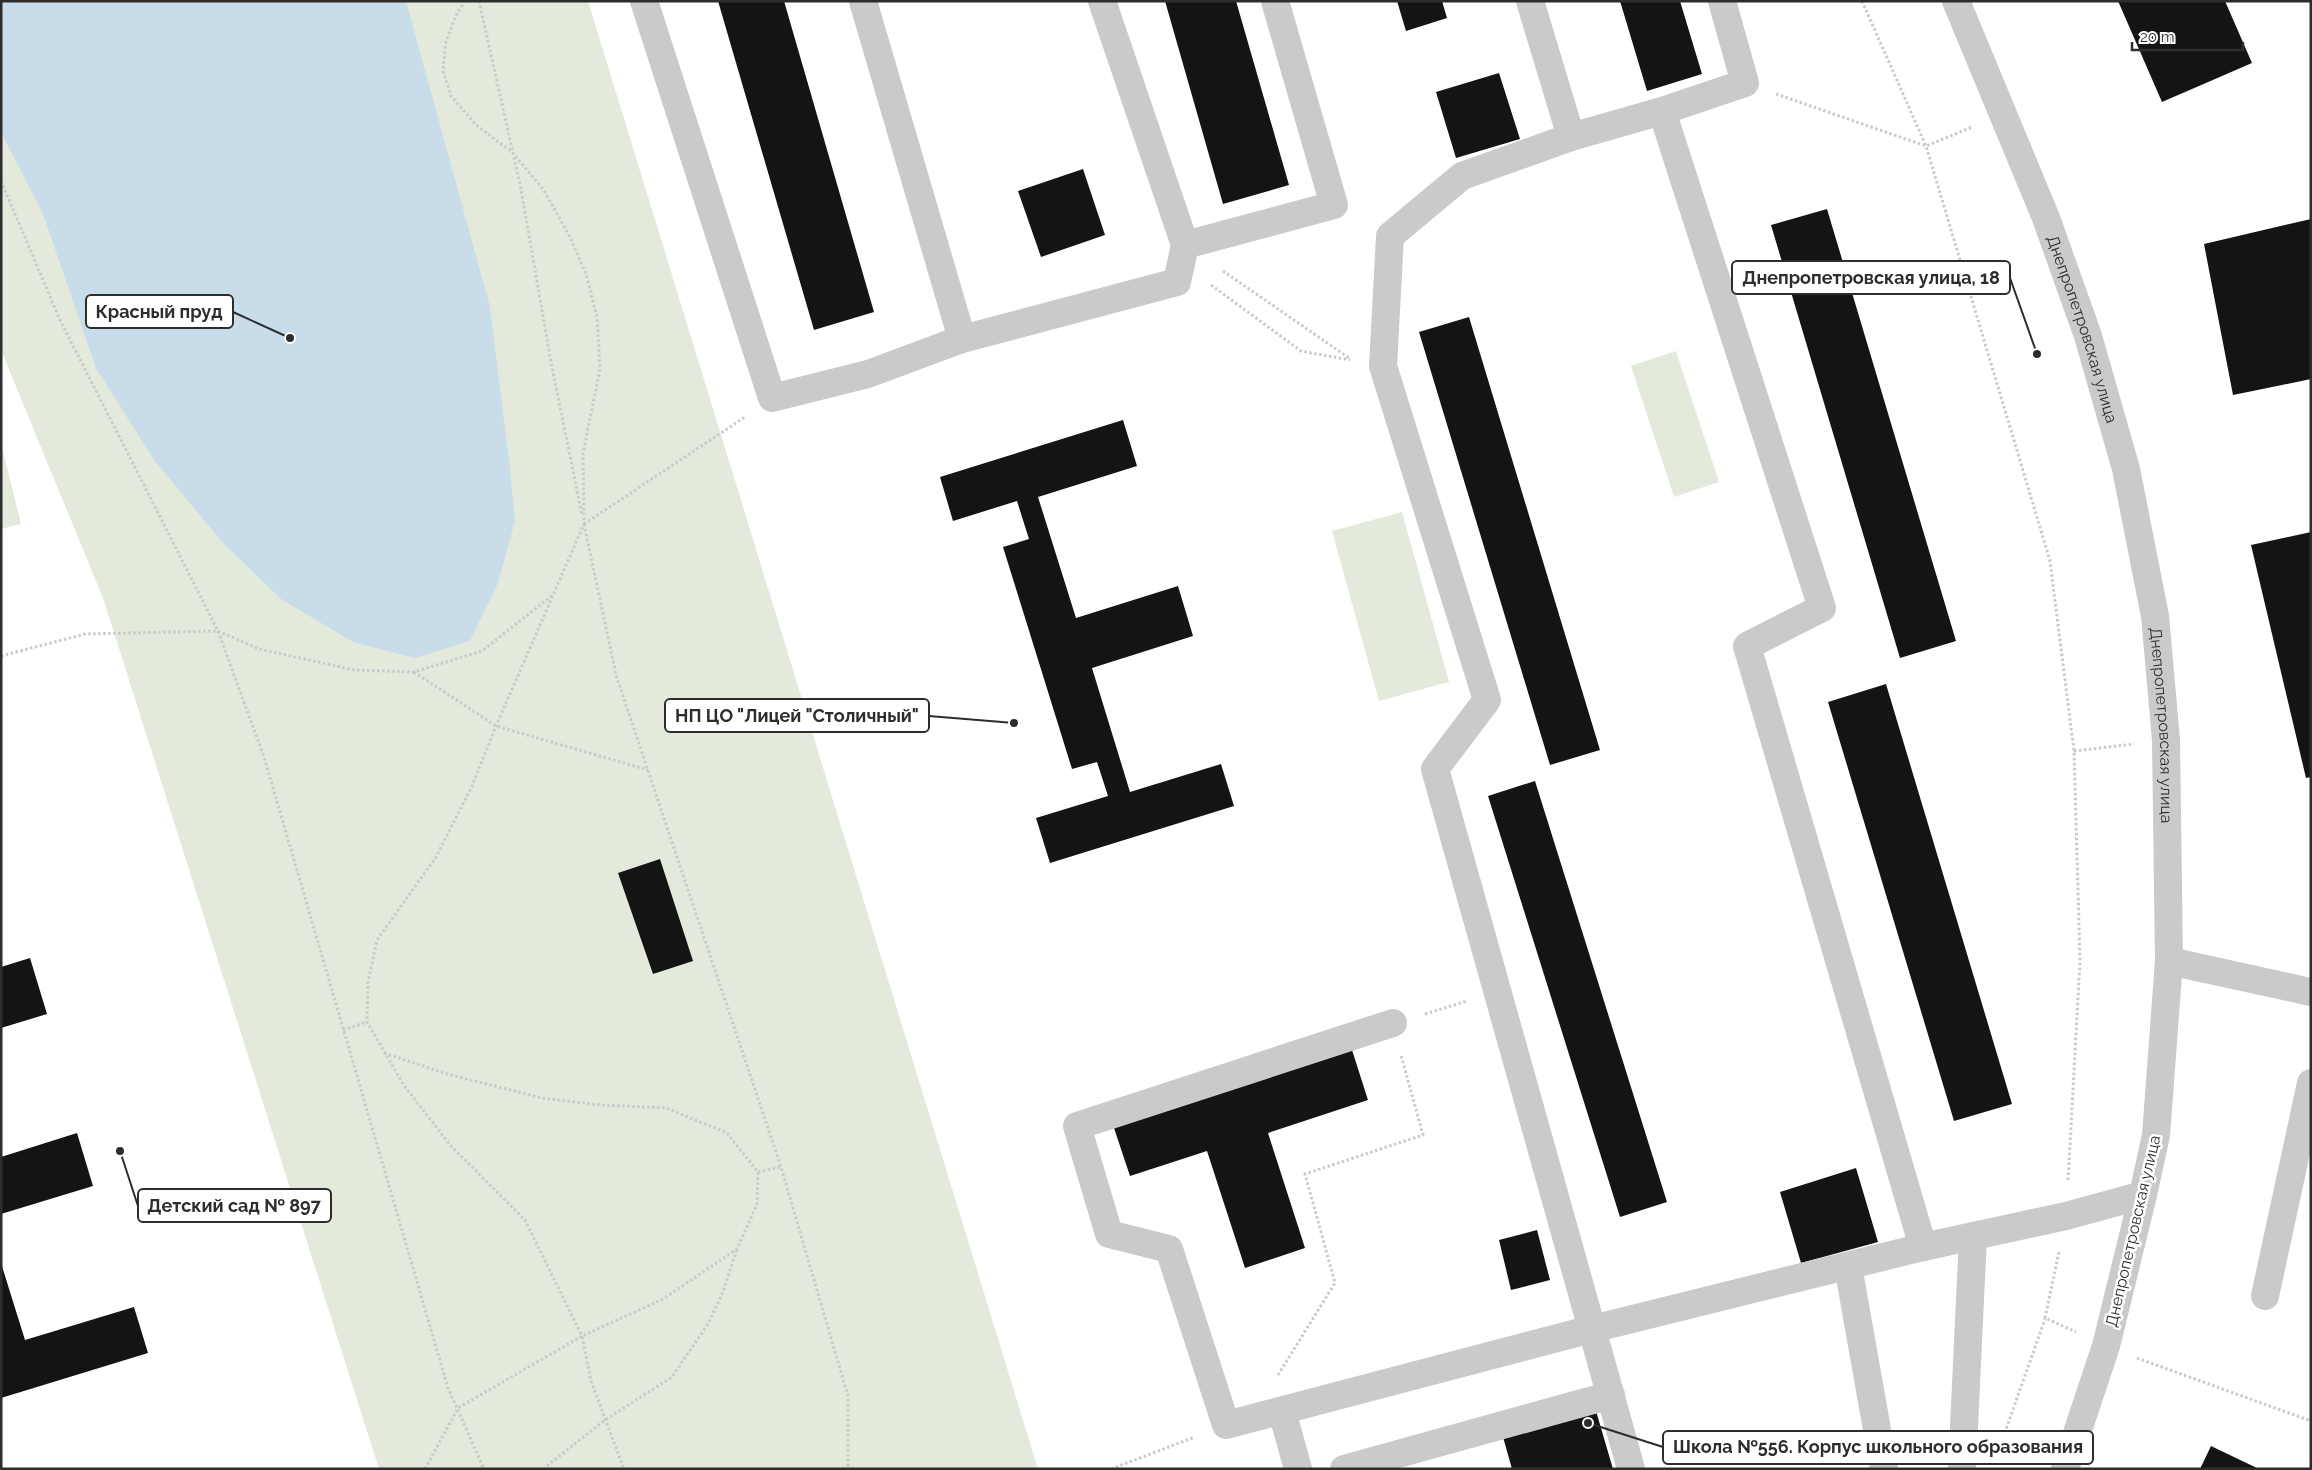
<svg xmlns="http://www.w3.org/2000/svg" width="2312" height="1470" font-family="Raleway,sans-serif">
	<rect width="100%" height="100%" fill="#fff"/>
	<path fill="#e3eadb" d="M 1,1 L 588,1 L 1038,1469 L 379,1469 L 103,598 L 1,350 Z
		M 1676,351 L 1719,482 L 1674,497 L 1631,366 Z
		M 1,443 L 21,524 L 1,529 Z
		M 1402,512 L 1449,682 L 1379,701 L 1332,531 Z"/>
	<path fill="#c8dcea" d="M 1,1 L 406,1 L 490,307 L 509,460 L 515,521 L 498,583 L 470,641 L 415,658 L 353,642 L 281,599 L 223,543 L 154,460 L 96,368 L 43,214 L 1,132 Z"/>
	<path fill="#141414" d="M 718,1 L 784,1 L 874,312 L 814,330 Z
		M 1165,1 L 1236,1 L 1289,185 L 1223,204 Z
		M 1397,1 L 1442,1 L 1447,18 L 1406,31 Z
		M 1620,1 L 1680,1 L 1702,74 L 1647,91 Z
		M 2118,1 L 2225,1 L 2252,63 L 2162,102 Z
		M 1499,73 L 1520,139 L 1456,158 L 1436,92 Z
		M 1083,169 L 1105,235 L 1041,257 L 1018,191 Z
		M 1827,209 L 1956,641 L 1900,658 L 1771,225 Z
		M 2311,219 L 2311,379 L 2233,395 L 2204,244 Z
		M 1469,317 L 1600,750 L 1550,765 L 1419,332 Z
		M 1123,420 L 1137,466 L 1038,497 L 1076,618 L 1178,586 L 1193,636 L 1092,668 L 1130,792 L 1221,764 L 1234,806 L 1050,863 L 1036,818 L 1108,796 L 1097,762 L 1072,769 L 1003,547 L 1029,539 L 1017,501 L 953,521 L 940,477 Z
		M 2311,532 L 2311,777 L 2306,778 L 2251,545 Z
		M 1886,684 L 2012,1104 L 1954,1121 L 1828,702 Z
		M 1535,781 L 1667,1202 L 1620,1217 L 1488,796 Z
		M 660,859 L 693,961 L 653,974 L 618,873 Z
		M 30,958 L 47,1014 L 1,1028 L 1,967 Z
		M 1352,1050 L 1368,1100 L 1268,1133 L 1305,1248 L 1245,1268 L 1207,1151 L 1130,1176 L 1114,1128 Z
		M 77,1133 L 93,1186 L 1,1214 L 1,1157 Z
		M 1856,1168 L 1878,1242 L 1801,1263 L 1780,1192 Z
		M 1537,1230 L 1550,1280 L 1511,1290 L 1499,1240 Z
		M 1,1263 L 25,1340 L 134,1307 L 148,1353 L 1,1398 Z
		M 1596,1411 L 1613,1469 L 1512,1469 L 1503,1437 Z
		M 2211,1446 L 2259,1469 L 2200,1469 Z"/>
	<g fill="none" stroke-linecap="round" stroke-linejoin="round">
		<path stroke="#cacaca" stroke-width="3" stroke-dasharray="2.5 2.5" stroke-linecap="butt" d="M 479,1 L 521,189 L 551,362 L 582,515
			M 1862,1 L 1926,146 L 2050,561 L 2074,751 L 2080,961 L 2068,1182
			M 1776,94 L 1926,146 L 1972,127
			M 1,181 L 60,320 L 218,631 L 264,757 L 448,1388 L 484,1469
			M 1223,271 L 1349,358
			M 1211,285 L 1301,351 L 1350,360
			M 584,524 L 616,675 L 781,1167 L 848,1396 L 848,1469
			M 584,524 L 745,417
			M 1,656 L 85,634 L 218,631 L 259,649 L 354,670 L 414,672 L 482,651 L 554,594
			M 414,672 L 496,726 L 648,770
			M 2074,751 L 2134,744
			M 1425,1014 L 1467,1001
			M 343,1030 L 367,1022
			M 384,1053 L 447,1074 L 542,1098 L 601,1105 L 666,1108 L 727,1133 L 758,1172 L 757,1204 L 737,1249 L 663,1299 L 582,1336 L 591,1381 L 624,1469
			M 758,1172 L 781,1167
			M 2059,1252 L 2045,1318 L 2076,1332
			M 2137,1358 L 2311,1421
			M 1278,1375 L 1335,1283 L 1305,1174 L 1423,1135 L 1401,1055
			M 1998,1452 L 2045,1319
			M 425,1469 L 458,1408 L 582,1336 L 525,1220 L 450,1145 L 403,1084 L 367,1022 L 368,982 L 377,940 L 436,857 L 472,786 L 496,726 L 584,524 L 583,453 L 600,369 L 597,317 L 586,274 L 569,235 L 543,189 L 512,152 L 476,125 L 451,96 L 443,71 L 446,41 L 457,13 L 465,1
			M 543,1469 L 605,1420 L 672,1377 L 708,1324 L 723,1292 L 737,1249
			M 1111,1469 L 1195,1437"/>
		<g stroke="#cacaca" stroke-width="28">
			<path d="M 644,1 L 772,398 L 868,374 L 962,339 L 1177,282 L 1185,245 L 1102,1"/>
			<path d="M 863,1 L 962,339"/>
			<path d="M 1530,1 L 1571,137"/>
			<path d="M 1722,1 L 1745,83 L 1662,111 L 1571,137 L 1462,176 L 1390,236 L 1383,366 L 1487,700 L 1435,769 L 1592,1329 L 1923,1247 L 2066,1216 L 2143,1195"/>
			<path id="s1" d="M 1956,1 L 2046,218 L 2088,336 L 2126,469 L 2155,616 L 2166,740 L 2169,961 L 2156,1135 L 2143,1195 L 2106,1346 L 2065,1469"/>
			<path d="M 1662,111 L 1822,608 L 1747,646 L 1923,1247"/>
			<path d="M 1185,245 L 1334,205 L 1275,1"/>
			<path d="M 2169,961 L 2311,992"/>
			<path d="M 1393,1023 L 1077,1126 L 1109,1234 L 1169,1249 L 1226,1425 L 1592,1329 L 1631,1469"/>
			<path d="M 1848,1266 L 1884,1469"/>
			<path d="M 2265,1296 L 2311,1083"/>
			<path d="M 1282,1411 L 1298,1469"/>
			<path d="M 1344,1469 L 1611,1395"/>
			<path d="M 1962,1469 L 1973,1236"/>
		</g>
	</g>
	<g text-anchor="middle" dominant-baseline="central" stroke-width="5" stroke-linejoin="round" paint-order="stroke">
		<g font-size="16" fill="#2d2d2d" stroke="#fff">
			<text stroke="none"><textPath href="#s1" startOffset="352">Днепропетровская улица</textPath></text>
			<text stroke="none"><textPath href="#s1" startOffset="758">Днепропетровская улица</textPath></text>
			<text transform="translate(2133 1231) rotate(-77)">Днепропетровская улица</text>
		</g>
	</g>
	<path fill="none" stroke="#2d2d2d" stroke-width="2" d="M2037 354L2010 278M290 338L233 312M1014 723L929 716M120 1151L138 1206M1588 1423L1663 1447"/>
	<g fill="#2d2d2d" stroke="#fff" stroke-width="2">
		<circle cx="2037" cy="354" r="5"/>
		<circle cx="290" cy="338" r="5"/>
		<circle cx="1014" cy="723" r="5"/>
		<circle cx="120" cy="1151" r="5"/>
		<circle cx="1588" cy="1423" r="5"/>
	</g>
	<g fill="#fff" stroke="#2d2d2d" stroke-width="2">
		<rect x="1732" y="261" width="278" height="33" rx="5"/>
		<rect x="86" y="295" width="147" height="33" rx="5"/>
		<rect x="665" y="699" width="264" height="33" rx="5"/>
		<rect x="138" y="1189" width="193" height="33" rx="5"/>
		<rect x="1663" y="1431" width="430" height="33" rx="5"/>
	</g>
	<g font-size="18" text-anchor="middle" font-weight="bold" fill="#2d2d2d">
		<text x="1871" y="284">Днепропетровская улица, 18</text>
		<text x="159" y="318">Красный пруд</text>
		<text x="797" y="722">НП ЦО "Лицей "Столичный"</text>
		<text x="234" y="1212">Детский сад № 897</text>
		<text x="1878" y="1453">Школа №556. Корпус школьного образования</text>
	</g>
	<rect width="2312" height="1470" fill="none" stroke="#2d2d2d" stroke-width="5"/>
	<path d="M2132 42v8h111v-8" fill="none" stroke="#2d2d2d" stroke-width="2.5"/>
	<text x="2140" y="42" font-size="15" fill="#2d2d2d" stroke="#ffffff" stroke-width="4" paint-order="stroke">20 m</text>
</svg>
